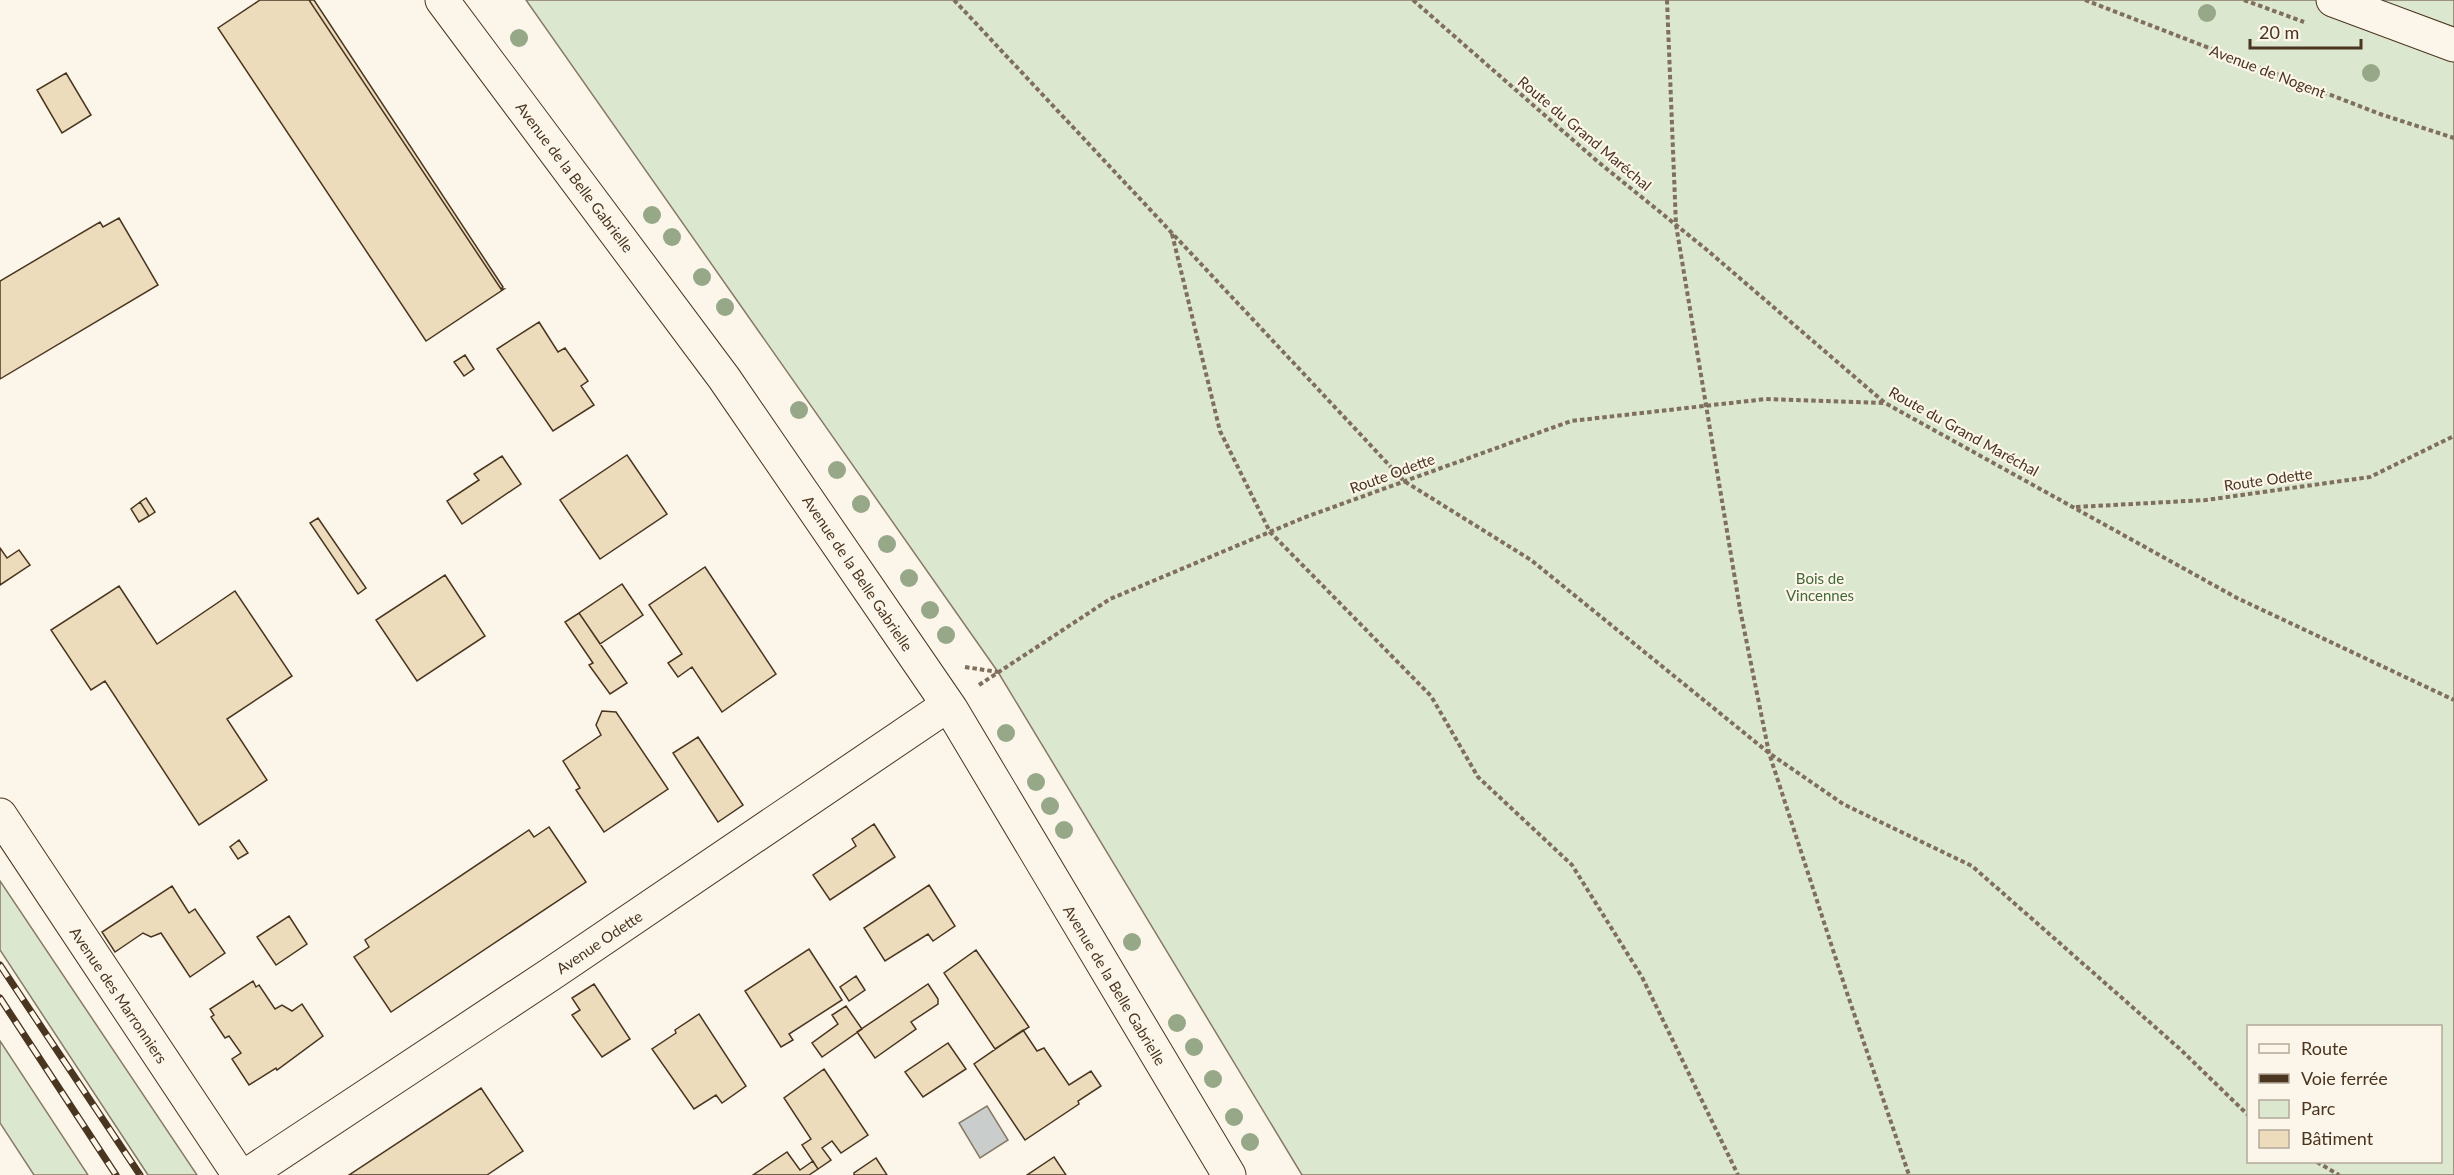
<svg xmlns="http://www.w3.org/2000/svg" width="2454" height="1175" font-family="Lato,sans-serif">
	<rect width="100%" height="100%" fill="#fbf6e9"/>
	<path fill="#dce7d0" stroke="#887966" stroke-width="1.5" fill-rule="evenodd" d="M 526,0 L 2454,0 L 2454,1175 L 1302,1175 L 998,672 ZM 2248,1026 L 2440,1026 L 2440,1162 L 2248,1162 Z
		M 0,881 L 197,1175 L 148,1175 L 0,950 Z
		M 0,1041 L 88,1175 L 34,1175 L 0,1123 Z"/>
	<path fill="#c9cecd" stroke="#887966" stroke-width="1.5" d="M 987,1106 L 1008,1140 L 980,1158 L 959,1123 Z"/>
	<path fill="#ecdcbc" stroke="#4a3520" stroke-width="1.5" d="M 260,0 L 309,0 L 501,289 L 504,289 L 426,341 L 218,28 Z
		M 309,0 L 314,0 L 503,287 L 501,289 Z
		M 66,73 L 91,115 L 62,133 L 37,90 Z
		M 119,218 L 158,285 L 0,379 L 0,281 L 100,222 L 103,227 Z
		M 539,322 L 558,352 L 565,348 L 588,381 L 581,386 L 594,405 L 553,431 L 497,349 Z
		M 465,355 L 474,369 L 464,376 L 454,362 Z
		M 627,455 L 667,514 L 600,559 L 560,500 Z
		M 502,456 L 521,484 L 462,524 L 447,501 L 479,480 L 474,474 Z
		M 146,498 L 155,512 L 149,516 L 140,502 Z
		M 140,502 L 149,516 L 139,522 L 131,509 Z
		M 318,518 L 366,588 L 358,594 L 310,523 Z
		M 0,548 L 7,558 L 19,550 L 30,565 L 0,585 Z
		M 705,567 L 776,674 L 722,712 L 692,667 L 678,677 L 668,663 L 682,654 L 649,605 Z
		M 445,575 L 485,636 L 417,681 L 376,620 Z
		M 622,584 L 643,615 L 600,644 L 579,613 Z
		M 119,586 L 157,644 L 235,591 L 292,676 L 227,719 L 267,780 L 199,825 L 105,681 L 91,690 L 51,630 Z
		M 579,613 L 627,683 L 610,694 L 589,665 L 593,663 L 565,622 Z
		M 602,711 L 616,712 L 668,789 L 604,832 L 576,790 L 580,788 L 563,761 L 601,735 L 596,725 Z
		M 698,737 L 743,805 L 718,822 L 673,753 Z
		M 874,824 L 895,857 L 830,900 L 813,875 L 856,846 L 852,839 Z
		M 549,827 L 586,882 L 391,1012 L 354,957 L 369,947 L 365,940 L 529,830 L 534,837 Z
		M 239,840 L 248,853 L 238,859 L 230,847 Z
		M 929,885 L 955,926 L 933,941 L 928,934 L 885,961 L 864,928 Z
		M 172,886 L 189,913 L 195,909 L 225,953 L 190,977 L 161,933 L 151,937 L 143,933 L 115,952 L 102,932 Z
		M 289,916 L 307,944 L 276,965 L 257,937 Z
		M 809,949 L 842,1000 L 789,1034 L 793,1040 L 781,1047 L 745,991 Z
		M 976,950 L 1029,1027 L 995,1049 L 944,973 Z
		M 856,976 L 865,990 L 849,1001 L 840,987 Z
		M 253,981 L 256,987 L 259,985 L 275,1009 L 282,1005 L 292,1011 L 302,1004 L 323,1036 L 277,1070 L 276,1068 L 249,1085 L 232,1059 L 241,1053 L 229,1036 L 225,1038 L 211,1017 L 214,1015 L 210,1009 Z
		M 594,984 L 630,1039 L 602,1057 L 572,1015 L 580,1010 L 572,998 Z
		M 928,984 L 938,999 L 938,1004 L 911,1022 L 916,1029 L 875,1058 L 857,1032 Z
		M 846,1006 L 862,1029 L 822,1057 L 812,1043 L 838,1024 L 832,1015 Z
		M 699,1014 L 746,1086 L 722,1103 L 716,1095 L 694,1109 L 652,1049 L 676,1033 L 675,1030 Z
		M 1023,1030 L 1037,1051 L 1044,1048 L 1069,1085 L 1091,1071 L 1101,1086 L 1078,1101 L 1079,1104 L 1025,1140 L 974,1064 Z
		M 948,1043 L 966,1069 L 923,1097 L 905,1072 Z
		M 824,1069 L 868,1135 L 841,1153 L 832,1141 L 822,1148 L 831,1160 L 818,1169 L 802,1145 L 811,1139 L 784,1098 Z
		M 481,1088 L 523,1151 L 487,1175 L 349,1175 Z
		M 787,1152 L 800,1170 L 813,1161 L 818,1169 L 809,1175 L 753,1175 Z
		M 1054,1157 L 1066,1175 L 1027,1175 Z
		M 876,1158 L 887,1175 L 854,1175 L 854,1173 Z"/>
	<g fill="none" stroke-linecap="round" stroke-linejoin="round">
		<g stroke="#4a3520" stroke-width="35">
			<path id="minor" d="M 442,0 L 724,378 L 951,709 L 1229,1175
				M 0,815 L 239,1175
				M 247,1175 L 554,972 L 948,705"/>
		</g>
		<g stroke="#4a3520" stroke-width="35">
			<path id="major" d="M 2333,0 L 2454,45"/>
		</g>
		<path stroke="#7f6f5c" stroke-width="4" stroke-dasharray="4.5 3" stroke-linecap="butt" d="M 954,0 L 1404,481 L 1531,560 L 1769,753 L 1843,804 L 1972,866 L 2180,1049 L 2248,1115
			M 1413,0 L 1597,161 L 1707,250 L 1885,403 L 2237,598 L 2454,700
			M 1667,0 L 1676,225 L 1740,609 L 1769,753 L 1846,990 L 1909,1175
			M 2085,0 L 2380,114 L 2454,138
			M 2244,0 L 2304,22
			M 1172,234 L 1220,431 L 1270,532 L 1431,696 L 1478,777 L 1572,865 L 1642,977 L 1738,1175
			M 2076,507 L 2206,500 L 2370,477 L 2454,436
			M 965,667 L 998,672
			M 979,685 L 1110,599 L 1303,518 L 1571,421 L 1766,399 L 1885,403
			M 2317,1162 L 2339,1175"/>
		<use href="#minor" stroke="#fbf6e9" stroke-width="33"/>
		<use href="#major" stroke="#fbf6e9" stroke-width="33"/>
		<g stroke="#4a3520" stroke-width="7">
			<path id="rail" d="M 0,965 L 140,1175
				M 0,998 L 116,1175"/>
		</g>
		<use href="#rail" stroke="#fbf6e9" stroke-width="4.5" stroke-dasharray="14" stroke-linecap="butt"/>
	</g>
	<g fill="#96a887">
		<circle cx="2207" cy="13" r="9"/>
		<circle cx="519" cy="38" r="9"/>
		<circle cx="2371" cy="73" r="9"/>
		<circle cx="652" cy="215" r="9"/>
		<circle cx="672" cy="237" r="9"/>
		<circle cx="702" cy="277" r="9"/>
		<circle cx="725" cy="307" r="9"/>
		<circle cx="799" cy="410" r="9"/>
		<circle cx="837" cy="470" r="9"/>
		<circle cx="861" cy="504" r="9"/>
		<circle cx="887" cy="544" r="9"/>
		<circle cx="909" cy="578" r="9"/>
		<circle cx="930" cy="610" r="9"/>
		<circle cx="946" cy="635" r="9"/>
		<circle cx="1006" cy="733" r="9"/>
		<circle cx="1036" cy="782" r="9"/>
		<circle cx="1050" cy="806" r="9"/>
		<circle cx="1064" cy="830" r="9"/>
		<circle cx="1132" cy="942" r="9"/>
		<circle cx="1177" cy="1023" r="9"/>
		<circle cx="1194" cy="1047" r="9"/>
		<circle cx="1213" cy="1079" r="9"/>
		<circle cx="1234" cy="1117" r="9"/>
		<circle cx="1250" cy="1142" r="9"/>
	</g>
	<g text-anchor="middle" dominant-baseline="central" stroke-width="4.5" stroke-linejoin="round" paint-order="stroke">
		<g font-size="15" fill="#4a3520" stroke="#fbf6e9">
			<text transform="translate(2268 71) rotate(21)">Avenue de Nogent</text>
			<text transform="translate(1585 133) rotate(40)">Route du Grand Maréchal</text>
			<text transform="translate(575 177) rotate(53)">Avenue de la Belle Gabrielle</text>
			<text transform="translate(1964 431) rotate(29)">Route du Grand Maréchal</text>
			<text transform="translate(1392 473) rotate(-20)">Route Odette</text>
			<text transform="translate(2268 479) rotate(-8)">Route Odette</text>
			<text transform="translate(858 573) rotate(56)">Avenue de la Belle Gabrielle</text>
			<text transform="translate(599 942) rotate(-34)">Avenue Odette</text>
			<text transform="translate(1115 985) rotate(59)">Avenue de la Belle Gabrielle</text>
			<text transform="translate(119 995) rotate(56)">Avenue des Marronniers</text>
		</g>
		<g font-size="15" fill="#436837" stroke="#fbf6e9">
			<text x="1820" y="578">Bois de<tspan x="1820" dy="17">Vincennes</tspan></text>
		</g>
	</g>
	<rect x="2247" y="1025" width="195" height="138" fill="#fbf6e9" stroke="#b4a999" stroke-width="1.5"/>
	<rect x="2259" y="1044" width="30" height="9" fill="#fbf6e9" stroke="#b4a999" stroke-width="1.5"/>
	<text x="2301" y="1055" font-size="18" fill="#4a3520">Route</text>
	<rect x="2259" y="1074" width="30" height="9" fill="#4a3520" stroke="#b4a999" stroke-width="1.5"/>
	<text x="2301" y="1085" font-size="18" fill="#4a3520">Voie ferrée</text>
	<rect x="2259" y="1100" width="30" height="18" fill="#dce7d0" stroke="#b4a999" stroke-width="1.5"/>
	<text x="2301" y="1115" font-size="18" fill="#4a3520">Parc</text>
	<rect x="2259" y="1130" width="30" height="18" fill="#ecdcbc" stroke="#b4a999" stroke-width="1.5"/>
	<text x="2301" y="1145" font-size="18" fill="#4a3520">Bâtiment</text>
	<path d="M2250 39v9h111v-9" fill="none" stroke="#4a3520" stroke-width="3"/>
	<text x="2259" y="39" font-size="18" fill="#4a3520" stroke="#fbf6e9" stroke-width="4.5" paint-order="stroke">20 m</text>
</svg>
